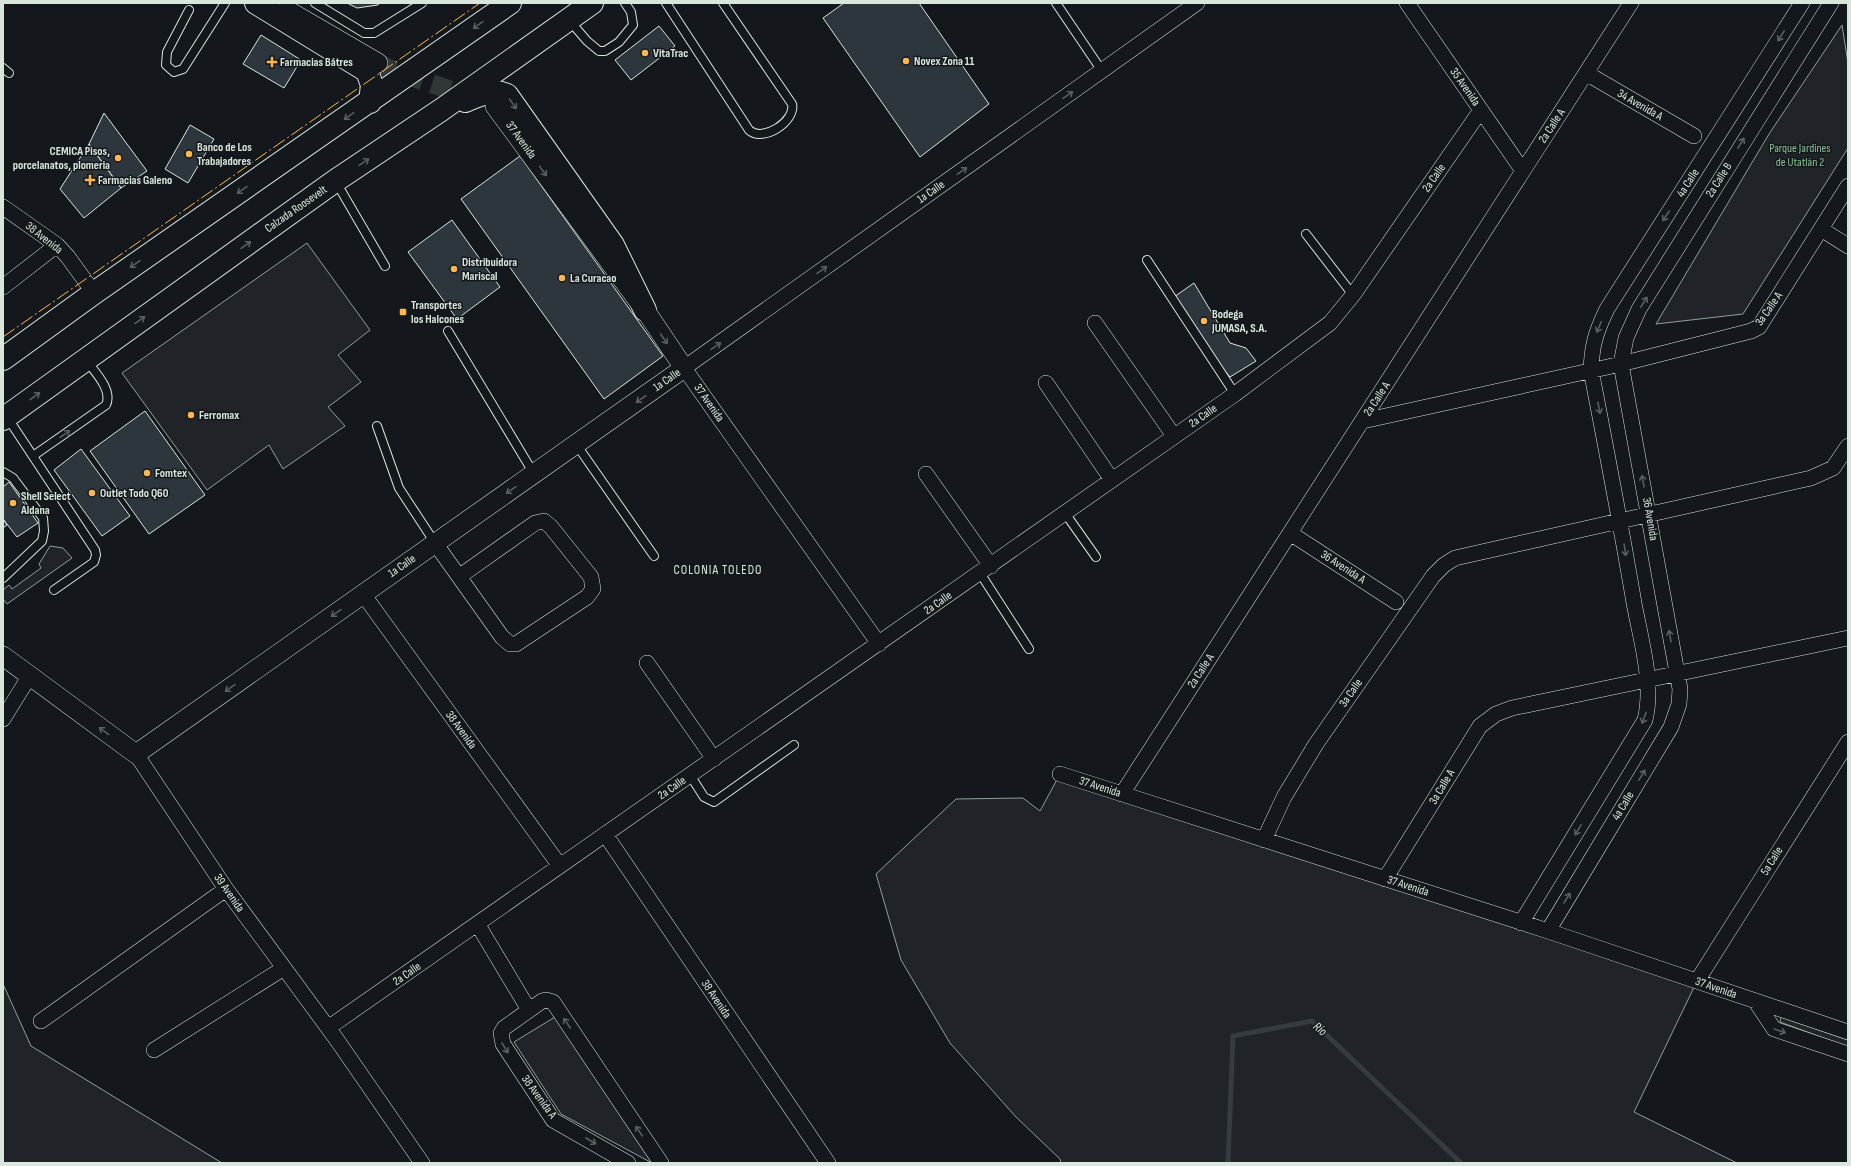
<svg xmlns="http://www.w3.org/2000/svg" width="1851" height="1166" font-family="'Sofia Sans Condensed',sans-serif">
	<rect width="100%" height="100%" fill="#14181c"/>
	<path fill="#202428" stroke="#939e99" d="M 1842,25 L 1848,63 L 1848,148 L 1743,314 L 1656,324 L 1769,134 Z
		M 307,243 L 370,330 L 338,355 L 361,382 L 328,407 L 345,426 L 283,469 L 269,445 L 207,490 L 122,373 Z
		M 50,546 L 63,548 L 72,558 L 7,604 L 3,599 L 3,590 L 9,585 L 12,589 L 41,568 L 39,564 Z
		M 1060,774 L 1697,981 L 1634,1112 L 1737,1163 L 1061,1163 L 1060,1159 L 1016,1117 L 950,1043 L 901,960 L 876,874 L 956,799 L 1023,798 L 1040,811 Z
		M 3,984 L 31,1046 L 222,1163 L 3,1163 Z
		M 555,1017 L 652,1163 L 561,1114 L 514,1042 Z
		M 1781,1017 L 1848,1040 L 1848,1047 L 1780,1022 Z"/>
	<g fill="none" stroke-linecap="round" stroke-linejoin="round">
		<path stroke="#363b3e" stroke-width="5" d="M 1228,1163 L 1233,1036 L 1312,1021 L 1461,1163"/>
	</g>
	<path fill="#2c363c" stroke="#d8e6dc" d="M 347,3 L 379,3 L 378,5 L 357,8 Z
		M 844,3 L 919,3 L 989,104 L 920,157 L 823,18 Z
		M 659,26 L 675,46 L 631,80 L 615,60 Z
		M 261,35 L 301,60 L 284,88 L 243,64 Z
		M 104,113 L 147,171 L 121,188 L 89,144 Z
		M 190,125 L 214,139 L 188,183 L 165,169 Z
		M 89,144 L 121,188 L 84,218 L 60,189 Z
		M 520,156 L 663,356 L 604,399 L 461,199 Z
		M 452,220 L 500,287 L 457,319 L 408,252 Z
		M 1194,283 L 1230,343 L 1246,348 L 1256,361 L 1230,377 L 1214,358 L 1174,297 Z
		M 145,411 L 205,495 L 149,534 L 90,451 Z
		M 81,449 L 130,516 L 102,536 L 54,470 Z
		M 9,482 L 38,523 L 17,537 L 3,519 L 3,487 Z
		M 3,519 L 7,525 L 3,528 Z"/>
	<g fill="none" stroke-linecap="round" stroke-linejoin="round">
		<path stroke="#313739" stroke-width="19" stroke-dasharray="19 10" stroke-linecap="butt" d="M 378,63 L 394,71 L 474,98"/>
		<g stroke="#d8e6dc" stroke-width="10">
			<path id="service" d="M 315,3 L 364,33 L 374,33 L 422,3
				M 666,3 L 749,130 C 763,143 796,121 792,104 L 723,3
				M 1056,3 L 1102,71
				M 189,10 L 167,52 L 166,65 L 174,72 L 183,69 L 225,3
				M 569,20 L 587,41 L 599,51 L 605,51 L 619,42 L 633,25 L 631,12 L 625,3
				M 3,68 L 9,73
				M 336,182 L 385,266
				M 1306,234 L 1353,295
				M 1147,260 L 1235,394
				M 448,331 L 534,474
				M 7,417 L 95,550 L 96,555 L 94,562 L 54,590
				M 377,426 L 399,488 L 435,543
				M 576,444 L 654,556
				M 33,456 L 106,405 C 113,390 95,372 86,360
				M 3,472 L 13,478 L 43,518 L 44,531 L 42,541 L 3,578
				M 1065,513 L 1096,557
				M 980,573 L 1029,649
				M 690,775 L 704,797 L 714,802 L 794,745"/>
		</g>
		<g stroke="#d8e6dc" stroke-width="16">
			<path id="minor" d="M 1407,3 L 1523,171
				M 1586,73 L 1694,136
				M 3,207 L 57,245 L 68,257 L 94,293
				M 1821,229 L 1848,246
				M 3,287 L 57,245
				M 1095,323 L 1174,436
				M 1046,383 L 1112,480
				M 1363,421 L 1621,364 L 1751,331 L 1759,327 L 1848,186
				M 926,474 L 991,566
				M 1290,533 L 1396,602
				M 435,543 L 502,637 L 510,644 L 516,644 L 587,597 L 593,589 L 591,577 L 551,527 L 544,521 L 535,523 L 460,576
				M 363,594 L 560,866
				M 879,644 L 684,368 L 1197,3
				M 647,663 L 714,759
				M 3,719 L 29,677
				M 136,754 L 226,889 L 337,1040 L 422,1163
				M 1060,774 L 1548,931 L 1848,1032
				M 1122,794 L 1631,3
				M 605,834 L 828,1163
				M 1264,840 L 1284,797 L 1316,744 L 1433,576 L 1444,565 L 1455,558 L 1811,478 L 1833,468 L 1848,446
				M 1385,879 L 1480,726 L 1496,714 L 1512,708 L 1848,638
				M 1521,923 L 1645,720 C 1654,683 1641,641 1634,603 C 1621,525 1606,448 1591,370 C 1592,344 1596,332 1607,309 L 1802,3
				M 478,925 L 529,1010
				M 1548,931 L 1671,727 L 1679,704 L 1680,689 L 1621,364 L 1626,338 L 1639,309 L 1831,3
				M 1697,981 L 1848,742
				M 1756,1002 L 1774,1029 L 1848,1054
				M 41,1021 L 226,889
				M 328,1028 L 1235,394 L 1330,323 L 1353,295 L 1481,110
				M 154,1050 L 284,968
				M 628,1163 L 553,1120 L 503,1044 L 501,1033 L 504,1028 L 542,1001 L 546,1000 L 553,1002 L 661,1163"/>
		</g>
		<g stroke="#d8e6dc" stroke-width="20">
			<path id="tertiary" d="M 287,10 L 378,63
				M 3,656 L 136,754 L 684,368 L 645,310 L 495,106"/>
		</g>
		<g stroke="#d8e6dc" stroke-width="24">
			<path id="trunk" d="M 256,3 L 367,71 L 372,85 L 370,102
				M 465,101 C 480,95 492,88 507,95 L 613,245 L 645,310
				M 3,359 L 94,293 L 510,3
				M 3,419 L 335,181 L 441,110 L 592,3"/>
		</g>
		<use href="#service" stroke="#14181c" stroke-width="8"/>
		<use href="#minor" stroke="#14181c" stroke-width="15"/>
		<use href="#tertiary" stroke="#14181c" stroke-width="19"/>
		<use href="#trunk" stroke="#14181c" stroke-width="22"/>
		<path stroke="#ffb74d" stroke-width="1" stroke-dasharray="14 3 2 3" stroke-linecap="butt" d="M 3,337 L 480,3"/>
	</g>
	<defs><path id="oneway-shaft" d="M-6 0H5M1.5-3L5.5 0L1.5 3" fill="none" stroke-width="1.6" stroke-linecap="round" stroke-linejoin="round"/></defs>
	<g stroke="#59605f">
		<use href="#oneway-shaft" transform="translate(478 25) rotate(145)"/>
		<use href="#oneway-shaft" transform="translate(1781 36) rotate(122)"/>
		<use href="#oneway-shaft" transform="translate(1068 95) rotate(-35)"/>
		<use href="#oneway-shaft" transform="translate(513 104) rotate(55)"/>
		<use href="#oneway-shaft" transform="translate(349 116) rotate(145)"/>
		<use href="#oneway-shaft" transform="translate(1741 143) rotate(-58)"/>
		<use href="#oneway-shaft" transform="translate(364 162) rotate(-34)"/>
		<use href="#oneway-shaft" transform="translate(543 171) rotate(54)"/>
		<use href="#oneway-shaft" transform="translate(962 171) rotate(-35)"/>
		<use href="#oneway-shaft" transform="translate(242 190) rotate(145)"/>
		<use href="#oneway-shaft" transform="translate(1666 216) rotate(123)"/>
		<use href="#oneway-shaft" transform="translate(246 245) rotate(-35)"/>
		<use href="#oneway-shaft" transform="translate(135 264) rotate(145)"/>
		<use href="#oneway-shaft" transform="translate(822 270) rotate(-35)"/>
		<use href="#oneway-shaft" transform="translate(1644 302) rotate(-58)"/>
		<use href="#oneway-shaft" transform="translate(140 320) rotate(-35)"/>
		<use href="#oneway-shaft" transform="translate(1599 327) rotate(113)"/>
		<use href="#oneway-shaft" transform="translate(664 339) rotate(56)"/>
		<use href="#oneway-shaft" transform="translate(716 346) rotate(-35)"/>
		<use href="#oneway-shaft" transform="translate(35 396) rotate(-36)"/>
		<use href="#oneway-shaft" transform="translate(641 399) rotate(145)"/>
		<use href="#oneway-shaft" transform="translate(1599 408) rotate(79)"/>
		<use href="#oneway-shaft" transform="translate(65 434) rotate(-35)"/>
		<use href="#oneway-shaft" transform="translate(1643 481) rotate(-100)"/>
		<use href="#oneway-shaft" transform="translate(511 490) rotate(145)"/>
		<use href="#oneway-shaft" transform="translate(1625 550) rotate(81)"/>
		<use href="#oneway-shaft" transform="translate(336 613) rotate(145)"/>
		<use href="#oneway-shaft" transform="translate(1670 636) rotate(-100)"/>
		<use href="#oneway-shaft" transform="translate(230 688) rotate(145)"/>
		<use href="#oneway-shaft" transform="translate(1644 718) rotate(111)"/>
		<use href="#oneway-shaft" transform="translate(104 731) rotate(-144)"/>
		<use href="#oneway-shaft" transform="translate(1642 775) rotate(-59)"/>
		<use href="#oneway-shaft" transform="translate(1578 830) rotate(122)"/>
		<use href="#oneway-shaft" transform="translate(1567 898) rotate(-59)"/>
		<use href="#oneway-shaft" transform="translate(567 1023) rotate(-124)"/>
		<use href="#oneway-shaft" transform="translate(1780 1031) rotate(19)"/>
		<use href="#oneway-shaft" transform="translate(505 1048) rotate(59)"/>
		<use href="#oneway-shaft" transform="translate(639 1131) rotate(-124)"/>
		<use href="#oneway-shaft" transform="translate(591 1141) rotate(30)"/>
	</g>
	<g fill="#ffb74d" stroke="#14181c" stroke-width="1.5">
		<circle cx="645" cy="53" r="4"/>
		<circle cx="906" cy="61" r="4"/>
		<path d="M270 56h4v4h4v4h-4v4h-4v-4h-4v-4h4z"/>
		<circle cx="189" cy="154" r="4"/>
		<circle cx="118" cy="158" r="4"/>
		<path d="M88 174h4v4h4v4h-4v4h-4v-4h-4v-4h4z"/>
		<circle cx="454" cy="269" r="4"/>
		<circle cx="562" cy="278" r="4"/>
		<rect x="399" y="308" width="8" height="8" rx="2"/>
		<circle cx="1204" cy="321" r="4"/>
		<circle cx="191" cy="415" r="4"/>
		<circle cx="147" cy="473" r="4"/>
		<circle cx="92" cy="493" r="4"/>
		<circle cx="13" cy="503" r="4"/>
	</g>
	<g text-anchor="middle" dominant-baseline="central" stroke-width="3" stroke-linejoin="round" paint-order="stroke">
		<g font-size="12" font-weight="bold" fill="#d8e6dc" stroke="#14181c" text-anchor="start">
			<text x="653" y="53">VitaTrac</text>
			<text x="914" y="61">Novex Zona 11</text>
			<text x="280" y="62">Farmacias Bátres</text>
			<text x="197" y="147">Banco de Los<tspan x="197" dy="14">Trabajadores</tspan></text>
			<text x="110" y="151" text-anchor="end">CEMICA Pisos,<tspan x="110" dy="14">porcelanatos, plomeria</tspan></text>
			<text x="98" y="180">Farmacias Galeno</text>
			<text x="462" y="262">Distribuidora<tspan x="462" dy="14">Mariscal</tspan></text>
			<text x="570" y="278">La Curacao</text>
			<text x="411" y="305">Transportes<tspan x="411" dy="14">los Halcones</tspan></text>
			<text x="1212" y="314">Bodega<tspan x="1212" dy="14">JUMASA, S.A.</tspan></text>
			<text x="199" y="415">Ferromax</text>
			<text x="155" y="473">Fomtex</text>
			<text x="100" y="493">Outlet Todo Q60</text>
			<text x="21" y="496">Shell Select<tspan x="21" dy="14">Aldana</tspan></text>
		</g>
		<g font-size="12" fill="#d8e6dc" stroke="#14181c">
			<text transform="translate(1465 87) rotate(55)">35 Avenida</text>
			<text transform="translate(1640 105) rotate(30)">34 Avenida A</text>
			<text transform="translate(1552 126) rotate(-57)">2a Calle A</text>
			<text transform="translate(521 140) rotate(54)">37 Avenida</text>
			<text transform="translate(1434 178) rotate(-55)">2a Calle</text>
			<text transform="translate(1719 180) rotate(-58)">2a Calle B</text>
			<text transform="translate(1688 183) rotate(-57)">4a Calle</text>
			<text transform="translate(931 192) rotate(-35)">1a Calle</text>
			<text transform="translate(296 209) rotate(-35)">Calzada Roosevelt</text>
			<text transform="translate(44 238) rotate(38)">38 Avenida</text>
			<text transform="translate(1769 309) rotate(-55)">3a Calle A</text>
			<text transform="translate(667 380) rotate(-35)">1a Calle</text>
			<text transform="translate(1377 399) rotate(-57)">2a Calle A</text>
			<text transform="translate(709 403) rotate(55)">37 Avenida</text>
			<text transform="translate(1203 416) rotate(-35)">2a Calle</text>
			<text transform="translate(1650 519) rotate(80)">36 Avenida</text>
			<text transform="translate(402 566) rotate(-35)">1a Calle</text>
			<text transform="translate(1343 567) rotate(33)">36 Avenida A</text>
			<text transform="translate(938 603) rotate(-35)">2a Calle</text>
			<text transform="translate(1201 671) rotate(-57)">2a Calle A</text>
			<text transform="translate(1351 693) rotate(-55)">3a Calle</text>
			<text transform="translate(461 730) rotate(54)">38 Avenida</text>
			<text transform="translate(1100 787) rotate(18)">37 Avenida</text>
			<text transform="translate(1442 787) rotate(-59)">3a Calle A</text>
			<text transform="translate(672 788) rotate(-35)">2a Calle</text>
			<text transform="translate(1623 806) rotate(-59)">4a Calle</text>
			<text transform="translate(1772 861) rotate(-58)">5a Calle</text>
			<text transform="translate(1408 886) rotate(18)">37 Avenida</text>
			<text transform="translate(229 893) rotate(55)">39 Avenida</text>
			<text transform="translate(407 974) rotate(-35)">2a Calle</text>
			<text transform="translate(1716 988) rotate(19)">37 Avenida</text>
			<text transform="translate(716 999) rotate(56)">38 Avenida</text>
			<text transform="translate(539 1097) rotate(54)">38 Avenida A</text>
		</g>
		<g font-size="12" fill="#8ac095" stroke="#14181c">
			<text x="1800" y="148">Parque Jardines<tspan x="1800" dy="14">de Utatlán 2</tspan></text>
		</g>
		<g font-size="13" letter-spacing="1" fill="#d8e6dc" stroke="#14181c">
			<text x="718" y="570">COLONIA TOLEDO</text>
		</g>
		<g font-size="13" font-style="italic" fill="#d8e6dc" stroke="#14181c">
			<text transform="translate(1320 1029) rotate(40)">Río</text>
		</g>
	</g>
	<rect width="1851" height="1166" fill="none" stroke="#d8e6dc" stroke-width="8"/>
</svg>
